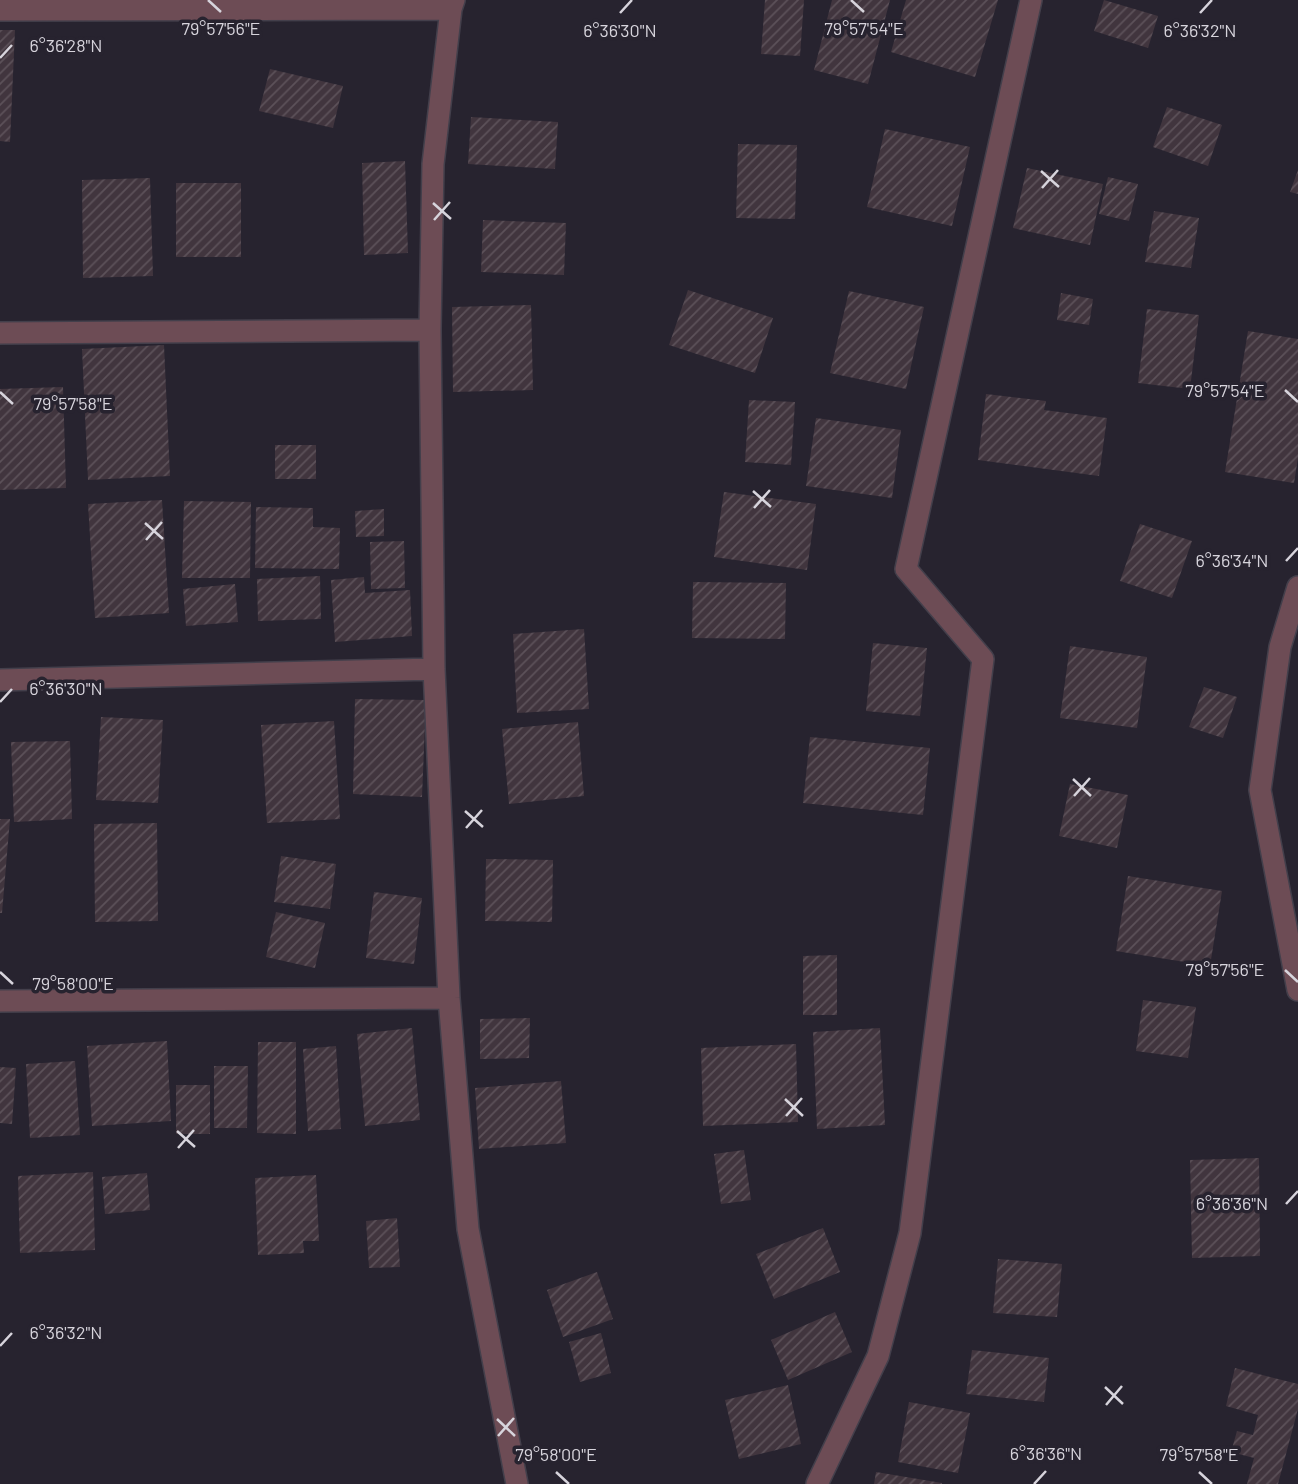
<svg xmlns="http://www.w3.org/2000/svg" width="1298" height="1484" font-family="Barlow,sans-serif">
	<defs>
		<pattern id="building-hatch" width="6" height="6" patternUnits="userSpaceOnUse" patternTransform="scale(1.75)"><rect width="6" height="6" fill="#41353e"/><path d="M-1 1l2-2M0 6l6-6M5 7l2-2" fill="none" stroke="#5c5159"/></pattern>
	</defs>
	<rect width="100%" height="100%" fill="#27232f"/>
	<path fill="url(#building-hatch)" d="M 765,0 L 804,0 L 800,56 L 761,54 Z
		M 832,0 L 890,0 L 868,84 L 814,70 Z
		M 906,0 L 998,0 L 975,77 L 891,52 Z
		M 1104,0 L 1158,16 L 1148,48 L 1094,31 Z
		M 0,30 L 15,30 L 10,142 L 0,141 Z
		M 270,69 L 343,86 L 333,128 L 259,111 Z
		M 1167,107 L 1222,125 L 1208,166 L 1153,147 Z
		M 471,117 L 558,122 L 555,169 L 468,164 Z
		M 885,129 L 970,147 L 952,226 L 867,207 Z
		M 738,144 L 797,145 L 795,219 L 736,218 Z
		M 405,161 L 408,253 L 364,255 L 362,163 Z
		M 1027,168 L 1103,184 L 1090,245 L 1013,228 Z
		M 1298,170 L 1298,194 L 1290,192 Z
		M 1108,177 L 1138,184 L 1129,221 L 1099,214 Z
		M 150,178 L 153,276 L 83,278 L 82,180 Z
		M 176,183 L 241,183 L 241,257 L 176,257 Z
		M 1154,211 L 1199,218 L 1191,268 L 1145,262 Z
		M 483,220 L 566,223 L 564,275 L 481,272 Z
		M 688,290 L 773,318 L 755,373 L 669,345 Z
		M 849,291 L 924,307 L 906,389 L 830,373 Z
		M 1061,293 L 1093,299 L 1089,325 L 1057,320 Z
		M 531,305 L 533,390 L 453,392 L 452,307 Z
		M 1147,309 L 1199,315 L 1190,389 L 1138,383 Z
		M 1248,331 L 1298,339 L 1298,458 L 1294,483 L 1225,472 Z
		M 164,345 L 170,476 L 88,480 L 82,349 Z
		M 63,387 L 66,488 L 0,490 L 0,389 Z
		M 986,394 L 1046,401 L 1044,410 L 1107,418 L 1099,476 L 978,460 Z
		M 749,400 L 795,402 L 791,465 L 745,462 Z
		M 816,418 L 901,430 L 892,498 L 806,486 Z
		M 275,445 L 316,445 L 316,479 L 275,479 Z
		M 724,492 L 816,504 L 807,570 L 714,557 Z
		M 162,500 L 169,613 L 95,618 L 88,504 Z
		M 184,501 L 251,502 L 250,578 L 182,578 Z
		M 256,507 L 313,508 L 313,527 L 340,528 L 339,569 L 255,568 Z
		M 384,509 L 384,536 L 356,537 L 355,511 Z
		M 1140,524 L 1192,541 L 1172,598 L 1120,581 Z
		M 404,541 L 405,588 L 371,589 L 370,542 Z
		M 320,576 L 321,619 L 258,621 L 257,579 Z
		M 364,577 L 365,593 L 410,590 L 412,636 L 335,642 L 331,580 Z
		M 693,582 L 786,583 L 785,639 L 692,638 Z
		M 235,584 L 238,622 L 186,626 L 183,589 Z
		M 584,629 L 589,709 L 517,713 L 513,634 Z
		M 873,643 L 927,648 L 920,716 L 866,711 Z
		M 1070,646 L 1147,657 L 1137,728 L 1060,718 Z
		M 1204,687 L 1237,697 L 1223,738 L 1189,727 Z
		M 355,699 L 426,700 L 422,797 L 353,794 Z
		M 101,717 L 163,720 L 158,803 L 96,800 Z
		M 334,721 L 340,819 L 267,823 L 261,725 Z
		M 578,722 L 584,796 L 509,804 L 502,729 Z
		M 810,737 L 930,748 L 923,815 L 803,803 Z
		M 70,741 L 72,819 L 14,822 L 11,742 Z
		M 1070,784 L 1128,795 L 1117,848 L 1059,836 Z
		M 0,819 L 10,819 L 2,913 L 0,913 Z
		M 157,823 L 158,921 L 95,922 L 94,824 Z
		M 281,856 L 336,864 L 330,909 L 274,902 Z
		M 486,859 L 553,860 L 552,922 L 485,921 Z
		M 1128,876 L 1222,891 L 1210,966 L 1116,951 Z
		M 374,892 L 422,898 L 414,964 L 366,958 Z
		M 276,912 L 325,923 L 315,968 L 266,957 Z
		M 837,955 L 837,1015 L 803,1015 L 803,956 Z
		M 1143,1000 L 1196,1007 L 1188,1058 L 1136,1051 Z
		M 530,1018 L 529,1058 L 480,1059 L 480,1019 Z
		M 412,1028 L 420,1120 L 365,1126 L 357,1034 Z
		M 880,1028 L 885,1125 L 817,1129 L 813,1032 Z
		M 167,1041 L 171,1121 L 92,1126 L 87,1046 Z
		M 258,1042 L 296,1042 L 296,1134 L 257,1133 Z
		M 796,1044 L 798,1122 L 703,1126 L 701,1048 Z
		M 336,1046 L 341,1129 L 308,1131 L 303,1049 Z
		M 75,1061 L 80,1135 L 30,1138 L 26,1064 Z
		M 214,1066 L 248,1066 L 247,1128 L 214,1128 Z
		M 0,1067 L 16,1068 L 12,1124 L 0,1123 Z
		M 561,1081 L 566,1143 L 479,1149 L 475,1088 Z
		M 176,1085 L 210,1085 L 210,1134 L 176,1134 Z
		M 744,1150 L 751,1200 L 721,1204 L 714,1154 Z
		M 1259,1158 L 1260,1256 L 1192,1258 L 1190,1160 Z
		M 93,1172 L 95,1250 L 20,1253 L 18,1176 Z
		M 147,1173 L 150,1210 L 105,1214 L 102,1177 Z
		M 316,1175 L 319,1241 L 303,1241 L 304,1253 L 258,1255 L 255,1178 Z
		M 397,1218 L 400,1267 L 369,1268 L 366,1221 Z
		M 823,1228 L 840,1272 L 774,1299 L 756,1254 Z
		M 998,1259 L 1062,1264 L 1057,1317 L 993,1313 Z
		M 597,1272 L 613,1319 L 563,1337 L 547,1290 Z
		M 835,1312 L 852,1352 L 788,1380 L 771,1340 Z
		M 601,1333 L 611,1373 L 580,1382 L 569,1342 Z
		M 972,1350 L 1049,1358 L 1044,1402 L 966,1394 Z
		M 1235,1368 L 1298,1384 L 1298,1409 L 1278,1484 L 1247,1484 L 1254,1458 L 1231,1452 L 1237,1431 L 1253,1435 L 1258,1415 L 1226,1406 Z
		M 788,1385 L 801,1444 L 739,1459 L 725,1400 Z
		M 909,1402 L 970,1413 L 958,1473 L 898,1462 Z
		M 876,1472 L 942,1483 L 942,1484 L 874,1484 Z"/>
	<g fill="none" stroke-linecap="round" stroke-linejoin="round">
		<g stroke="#433f4b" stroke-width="24">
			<path id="minor" d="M 454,0 L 451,9 L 433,164 L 430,330 L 434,669 L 449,998 L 468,1229 L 517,1484
				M 0,10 L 451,9
				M 0,333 L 430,330
				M 1298,587 L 1280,647 L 1260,790 L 1298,990
				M 0,680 L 434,669
				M 0,1001 L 449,998
				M 817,1484 L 878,1356 L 910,1233 L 983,659 L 906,569 L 1031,0"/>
		</g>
		<use href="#minor" stroke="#6d4c55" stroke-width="21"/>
	</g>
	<path fill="none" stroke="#d7d4dc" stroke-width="2.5" d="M 208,0 L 221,12M 851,0 L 864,12M 620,13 L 632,0M 1200,13 L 1212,0M 0,58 L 12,45M 1041,171 L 1059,187M 1042,188 L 1058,170M 433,203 L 451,219M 434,220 L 450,202M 1285,390 L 1298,402M 0,392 L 13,404M 753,491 L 771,507M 754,508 L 770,490M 145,523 L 163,539M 146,540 L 162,522M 1286,561 L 1298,548M 0,702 L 12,689M 1073,779 L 1091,796M 1074,796 L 1090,778M 465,811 L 483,827M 466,828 L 482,810M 1285,970 L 1298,982M 0,972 L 13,984M 785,1099 L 803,1116M 786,1116 L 802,1098M 177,1131 L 195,1147M 178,1148 L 194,1130M 1286,1204 L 1298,1191M 0,1346 L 12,1333M 1105,1387 L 1123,1404M 1106,1405 L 1122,1386M 497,1419 L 515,1436M 498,1436 L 514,1418M 556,1472 L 569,1484M 1199,1472 L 1212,1484M 1034,1484 L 1046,1471"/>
	<g font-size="18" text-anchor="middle" fill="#d7d4dc" stroke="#27232f" stroke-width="7" stroke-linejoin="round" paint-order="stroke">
		<text x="221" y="35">79°57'56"E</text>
		<text x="864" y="35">79°57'54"E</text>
		<text x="620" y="37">6°36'30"N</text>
		<text x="1200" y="37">6°36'32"N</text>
		<text x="66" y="52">6°36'28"N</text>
		<text x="1225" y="397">79°57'54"E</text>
		<text x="73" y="410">79°57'58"E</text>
		<text x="1232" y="567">6°36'34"N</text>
		<text x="66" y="695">6°36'30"N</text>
		<text x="1225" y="976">79°57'56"E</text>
		<text x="73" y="990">79°58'00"E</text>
		<text x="1232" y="1210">6°36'36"N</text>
		<text x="66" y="1339">6°36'32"N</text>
		<text x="1046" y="1460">6°36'36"N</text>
		<text x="556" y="1461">79°58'00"E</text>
		<text x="1199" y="1461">79°57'58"E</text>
	</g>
</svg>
